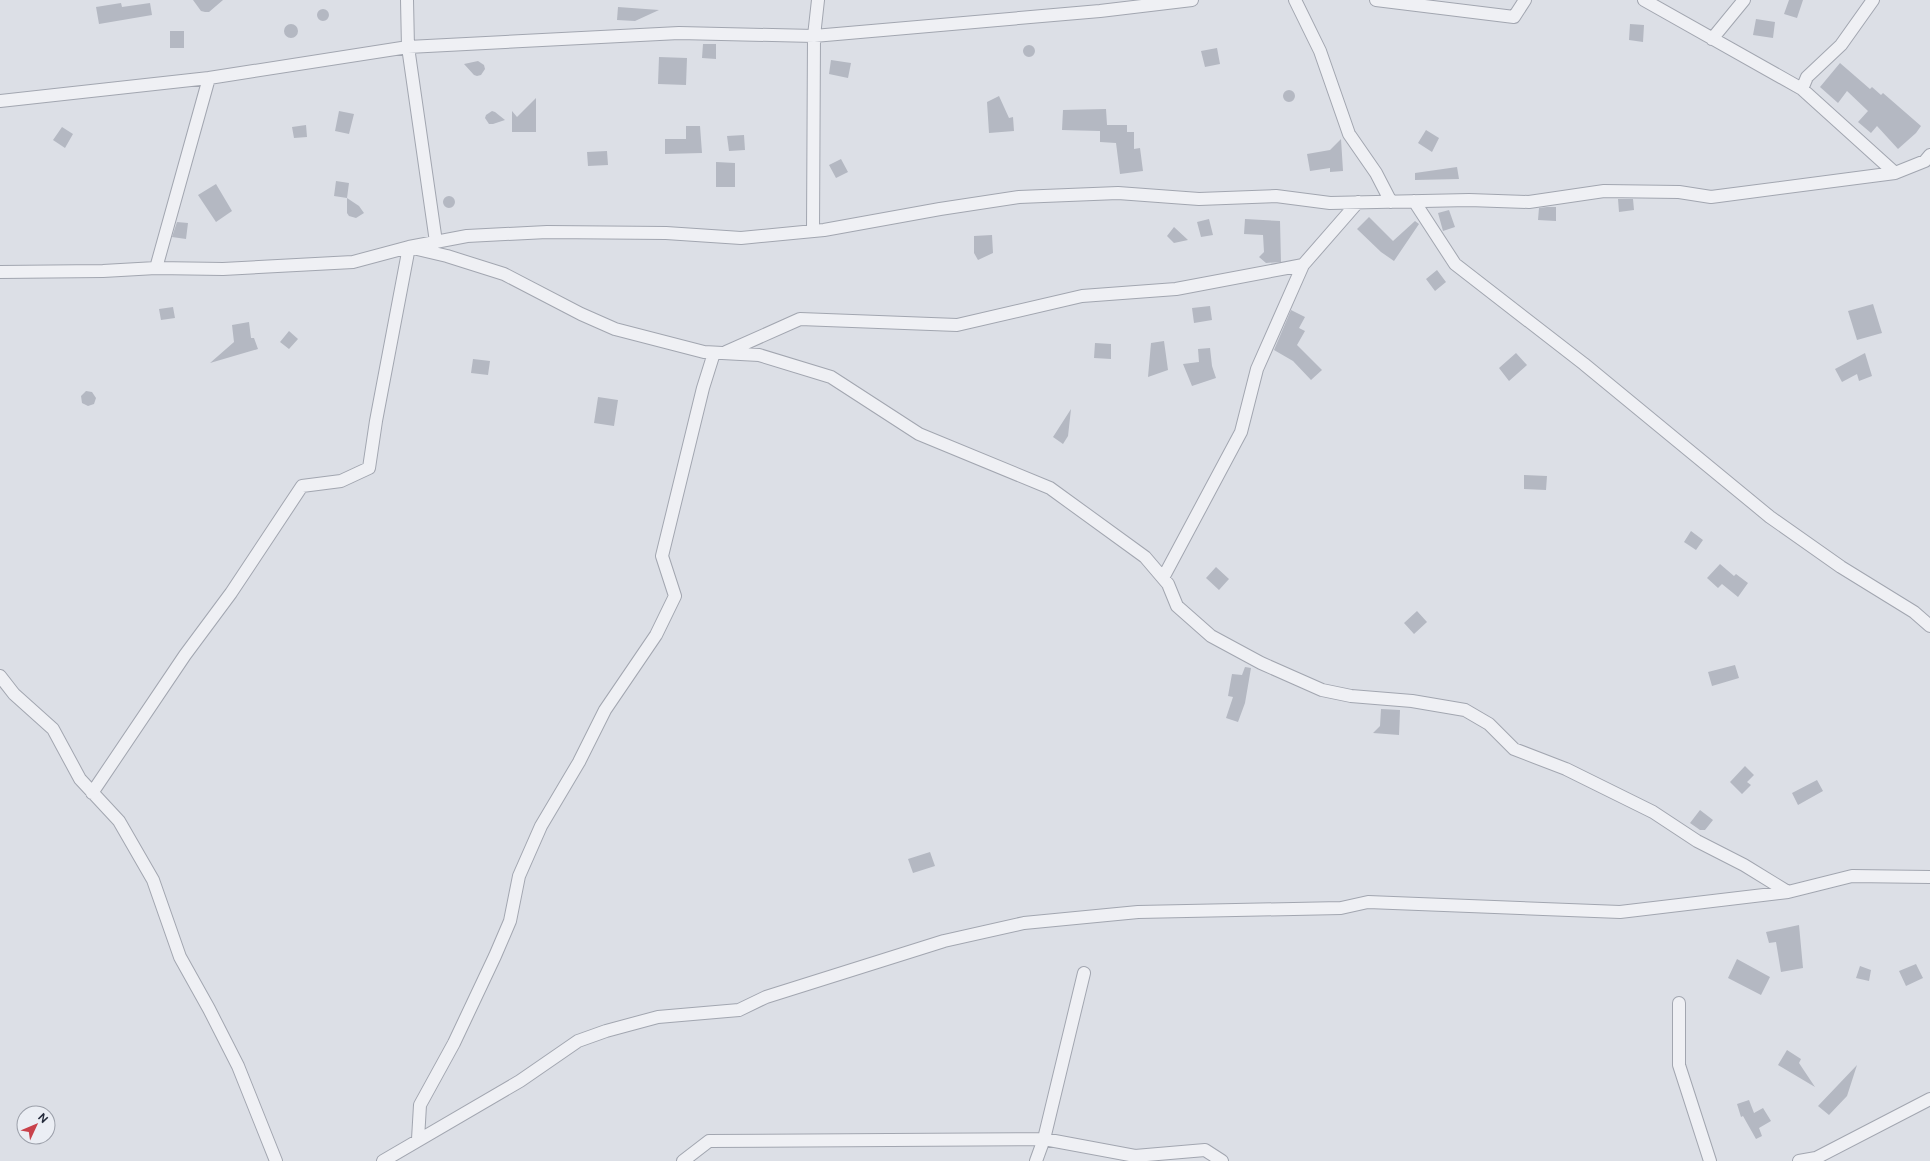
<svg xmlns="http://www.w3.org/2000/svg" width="1930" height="1161" font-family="'Public Sans',sans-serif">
	<rect width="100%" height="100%" fill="#dcdfe6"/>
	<path fill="#b4b8c2" d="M 193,0 L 223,0 L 209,12 L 205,12 L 201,11 Z
		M 1789,0 L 1803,0 L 1797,18 L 1784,14 Z
		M 121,3 L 122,7 L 150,3 L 152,15 L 99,24 L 96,7 Z
		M 618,7 L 659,10 L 635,21 L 617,20 Z
		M317 15a6 6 0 1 1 12 0a6 6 0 1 1-12 0Z
		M 1756,19 L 1775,22 L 1773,38 L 1753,35 Z
		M 1630,24 L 1644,25 L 1643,42 L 1629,40 Z
		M284 31a7 7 0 1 1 14 0a7 7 0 1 1-14 0Z
		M 170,31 L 184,31 L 184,48 L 170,48 Z
		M 703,44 L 716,44 L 716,59 L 702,58 Z
		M1023 51a6 6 0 1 1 12 0a6 6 0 1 1-12 0Z
		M 1217,48 L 1220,64 L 1205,67 L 1201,51 Z
		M 659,57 L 687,58 L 686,85 L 658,84 Z
		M 831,60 L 851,63 L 848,78 L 829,74 Z
		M 478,61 L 484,65 L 485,69 L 481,75 L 477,76 L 474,75 L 464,64 Z
		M 1840,63 L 1870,89 L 1872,87 L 1881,95 L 1883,93 L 1921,126 L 1916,133 L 1898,149 L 1877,126 L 1871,133 L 1858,122 L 1868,111 L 1847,91 L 1838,103 L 1820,87 Z
		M1283 96a6 6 0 1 1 12 0a6 6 0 1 1-12 0Z
		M 999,96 L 1009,118 L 1013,117 L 1014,131 L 989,133 L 987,102 Z
		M 536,98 L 536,132 L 512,132 L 512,111 L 517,117 Z
		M 1106,109 L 1107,125 L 1127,125 L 1127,132 L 1134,132 L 1134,149 L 1140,148 L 1143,171 L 1120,174 L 1116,143 L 1100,142 L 1100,131 L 1062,130 L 1063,110 Z
		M 339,111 L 354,114 L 349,134 L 335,131 Z
		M 492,111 L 495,112 L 505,120 L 493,124 L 489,124 L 485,118 L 486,115 Z
		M 306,125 L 307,137 L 294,138 L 292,127 Z
		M 686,126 L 700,126 L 702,153 L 665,154 L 665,139 L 686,139 Z
		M 62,127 L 73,134 L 65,148 L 53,140 Z
		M 1426,130 L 1439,138 L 1432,152 L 1418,143 Z
		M 744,135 L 745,150 L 729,151 L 727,136 Z
		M 1341,139 L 1343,171 L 1330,172 L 1330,168 L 1310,171 L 1307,154 L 1330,150 Z
		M 607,151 L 608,165 L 588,166 L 587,152 Z
		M 841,159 L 848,172 L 836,178 L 829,165 Z
		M 716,162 L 735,163 L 735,187 L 716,187 Z
		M 1457,167 L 1459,179 L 1415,180 L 1415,173 Z
		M 336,181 L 349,183 L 347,198 L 334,196 Z
		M 216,184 L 232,211 L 216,222 L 198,195 Z
		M443 202a6 6 0 1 1 12 0a6 6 0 1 1-12 0Z
		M 347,198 L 359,206 L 364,213 L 356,218 L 349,216 L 347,213 Z
		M 1618,199 L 1633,199 L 1634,210 L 1619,212 Z
		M 1547,207 L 1556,207 L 1556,221 L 1538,220 L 1539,208 Z
		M 1449,210 L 1455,227 L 1443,231 L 1438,213 Z
		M 1369,217 L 1393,241 L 1415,221 L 1419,224 L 1394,261 L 1381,252 L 1357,229 Z
		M 1209,219 L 1213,235 L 1201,237 L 1197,222 Z
		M 1245,219 L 1280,221 L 1281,262 L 1266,263 L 1259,257 L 1264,252 L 1263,235 L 1244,234 Z
		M 177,222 L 188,223 L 186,239 L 172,237 Z
		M 1174,227 L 1188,240 L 1174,243 L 1167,236 Z
		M 992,235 L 993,253 L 978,260 L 974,253 L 974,236 Z
		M 1437,270 L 1446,282 L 1435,291 L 1426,279 Z
		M 1873,304 L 1882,333 L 1857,340 L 1848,311 Z
		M 1210,306 L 1212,320 L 1194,323 L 1192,308 Z
		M 173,307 L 175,318 L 161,320 L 159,309 Z
		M 1291,310 L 1305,317 L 1299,328 L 1305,331 L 1297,345 L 1322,370 L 1311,380 L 1293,361 L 1274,350 Z
		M 249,322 L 251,338 L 254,338 L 258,349 L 210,363 L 234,342 L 232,325 Z
		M 289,331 L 298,339 L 289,349 L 280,342 Z
		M 1164,341 L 1168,370 L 1148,377 L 1151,343 Z
		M 1095,343 L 1111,344 L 1111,359 L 1094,358 Z
		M 1210,348 L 1212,366 L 1216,378 L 1192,386 L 1183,364 L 1199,362 L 1198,349 Z
		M 1516,353 L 1527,365 L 1509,381 L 1499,368 Z
		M 1865,353 L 1872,376 L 1859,381 L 1857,374 L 1842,382 L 1835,369 Z
		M 473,359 L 490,361 L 488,375 L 471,373 Z
		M 86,391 L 92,392 L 96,398 L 94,404 L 88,406 L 82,403 L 81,396 Z
		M 598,397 L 618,400 L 614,426 L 594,423 Z
		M 1071,409 L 1068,436 L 1063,444 L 1053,437 Z
		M 1524,475 L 1547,476 L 1546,490 L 1524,489 Z
		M 1691,531 L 1703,540 L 1696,550 L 1684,542 Z
		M 1720,564 L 1734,576 L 1736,574 L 1748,583 L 1738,597 L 1722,584 L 1718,588 L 1707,578 Z
		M 1216,567 L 1229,579 L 1219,590 L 1206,578 Z
		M 1417,611 L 1427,622 L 1414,634 L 1404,623 Z
		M 1735,665 L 1739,678 L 1712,686 L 1708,672 Z
		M 1245,667 L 1251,668 L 1245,703 L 1238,722 L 1226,718 L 1233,697 L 1228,696 L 1232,674 L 1242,675 Z
		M 1381,709 L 1400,710 L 1399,735 L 1373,733 L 1380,726 Z
		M 1745,766 L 1754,775 L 1747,782 L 1751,785 L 1742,794 L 1730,782 Z
		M 1817,780 L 1823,791 L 1798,805 L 1792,793 Z
		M 1700,810 L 1713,820 L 1705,830 L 1700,830 L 1690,823 Z
		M 930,852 L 935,866 L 913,873 L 908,859 Z
		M 1799,925 L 1803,968 L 1781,972 L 1776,942 L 1769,943 L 1766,932 Z
		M 1737,959 L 1770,977 L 1761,995 L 1728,978 Z
		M 1916,964 L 1923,978 L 1906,986 L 1899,971 Z
		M 1860,966 L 1871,970 L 1869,981 L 1856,978 Z
		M 1787,1050 L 1801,1059 L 1799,1063 L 1815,1087 L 1778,1065 Z
		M 1857,1065 L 1847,1096 L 1829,1115 L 1818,1106 Z
		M 1749,1100 L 1754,1113 L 1763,1108 L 1771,1121 L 1759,1128 L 1762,1136 L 1756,1139 L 1743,1116 L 1741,1117 L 1737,1104 Z"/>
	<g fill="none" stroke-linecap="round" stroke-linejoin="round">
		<g stroke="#a2a6b0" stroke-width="14">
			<path id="street" d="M 407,0 L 408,47 L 436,242
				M 1295,0 L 1320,51 L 1349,134 L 1376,173 L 1391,202
				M 1376,0 L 1514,17 L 1525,0
				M 1644,0 L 1802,89 L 1895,173
				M 1712,39 L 1744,0
				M 209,78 L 408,47 L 679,33 L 814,36 L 1100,11 L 1192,0
				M 1802,89 L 1807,77 L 1841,45 L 1873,0
				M 0,101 L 209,78 L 156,268
				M 1414,201 L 1455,264 L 1584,364 L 1770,517 L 1841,567 L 1914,612 L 1930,626
				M 813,231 L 814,36 L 818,0
				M 0,272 L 103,271 L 156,268 L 223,269 L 353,262 L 409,247 L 467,236 L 547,232 L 666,233 L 741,238 L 824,230 L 940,209 L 1019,197 L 1118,193 L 1199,199 L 1276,196 L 1330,203 L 1469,200 L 1529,202 L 1604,191 L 1679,192 L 1711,197 L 1895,173 L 1925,161 L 1930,155
				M 726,352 L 800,319 L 957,325 L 1082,296 L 1176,289 L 1303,265 L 1358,202
				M 1163,578 L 1241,432 L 1257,369 L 1303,265
				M 0,676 L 14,694 L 53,729 L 80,779 L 119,821 L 153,880 L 180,957 L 209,1009 L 238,1066 L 276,1161
				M 92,793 L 185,655 L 231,593 L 302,486 L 341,481 L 369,468 L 376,421 L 409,247 L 447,256 L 504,274 L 581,314 L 615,329 L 704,352 L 759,355 L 831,377 L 919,434 L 1050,488 L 1145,557 L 1168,584 L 1177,606 L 1211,636 L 1261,663 L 1322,690 L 1351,696 L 1412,701 L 1465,710 L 1489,724 L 1514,749 L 1566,769 L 1653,812 L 1697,841 L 1744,865 L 1788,892
				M 1679,1003 L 1679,1065 L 1710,1161
				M 418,1139 L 420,1105 L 454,1043 L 495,956 L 510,921 L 519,876 L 541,826 L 579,762 L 605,710 L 656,635 L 675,596 L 662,556 L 703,388 L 714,353
				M 383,1161 L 520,1081 L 578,1041 L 606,1031 L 658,1017 L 739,1010 L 766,997 L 944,941 L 1024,923 L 1138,912 L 1341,908 L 1368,902 L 1620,912 L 1788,892 L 1852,876 L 1930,877
				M 683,1161 L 709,1141 L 1044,1139 L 1135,1156 L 1205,1150 L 1222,1161
				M 1036,1161 L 1044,1139 L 1084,973
				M 1799,1161 L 1816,1158 L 1930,1099"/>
		</g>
		<use href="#street" stroke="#eff0f4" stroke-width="12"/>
	</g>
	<g transform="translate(36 1125) rotate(46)"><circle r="19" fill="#ebeef4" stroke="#9ca0aa"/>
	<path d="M0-3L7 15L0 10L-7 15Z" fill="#c9424b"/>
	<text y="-6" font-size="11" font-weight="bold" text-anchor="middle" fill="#262c3c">N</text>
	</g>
</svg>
